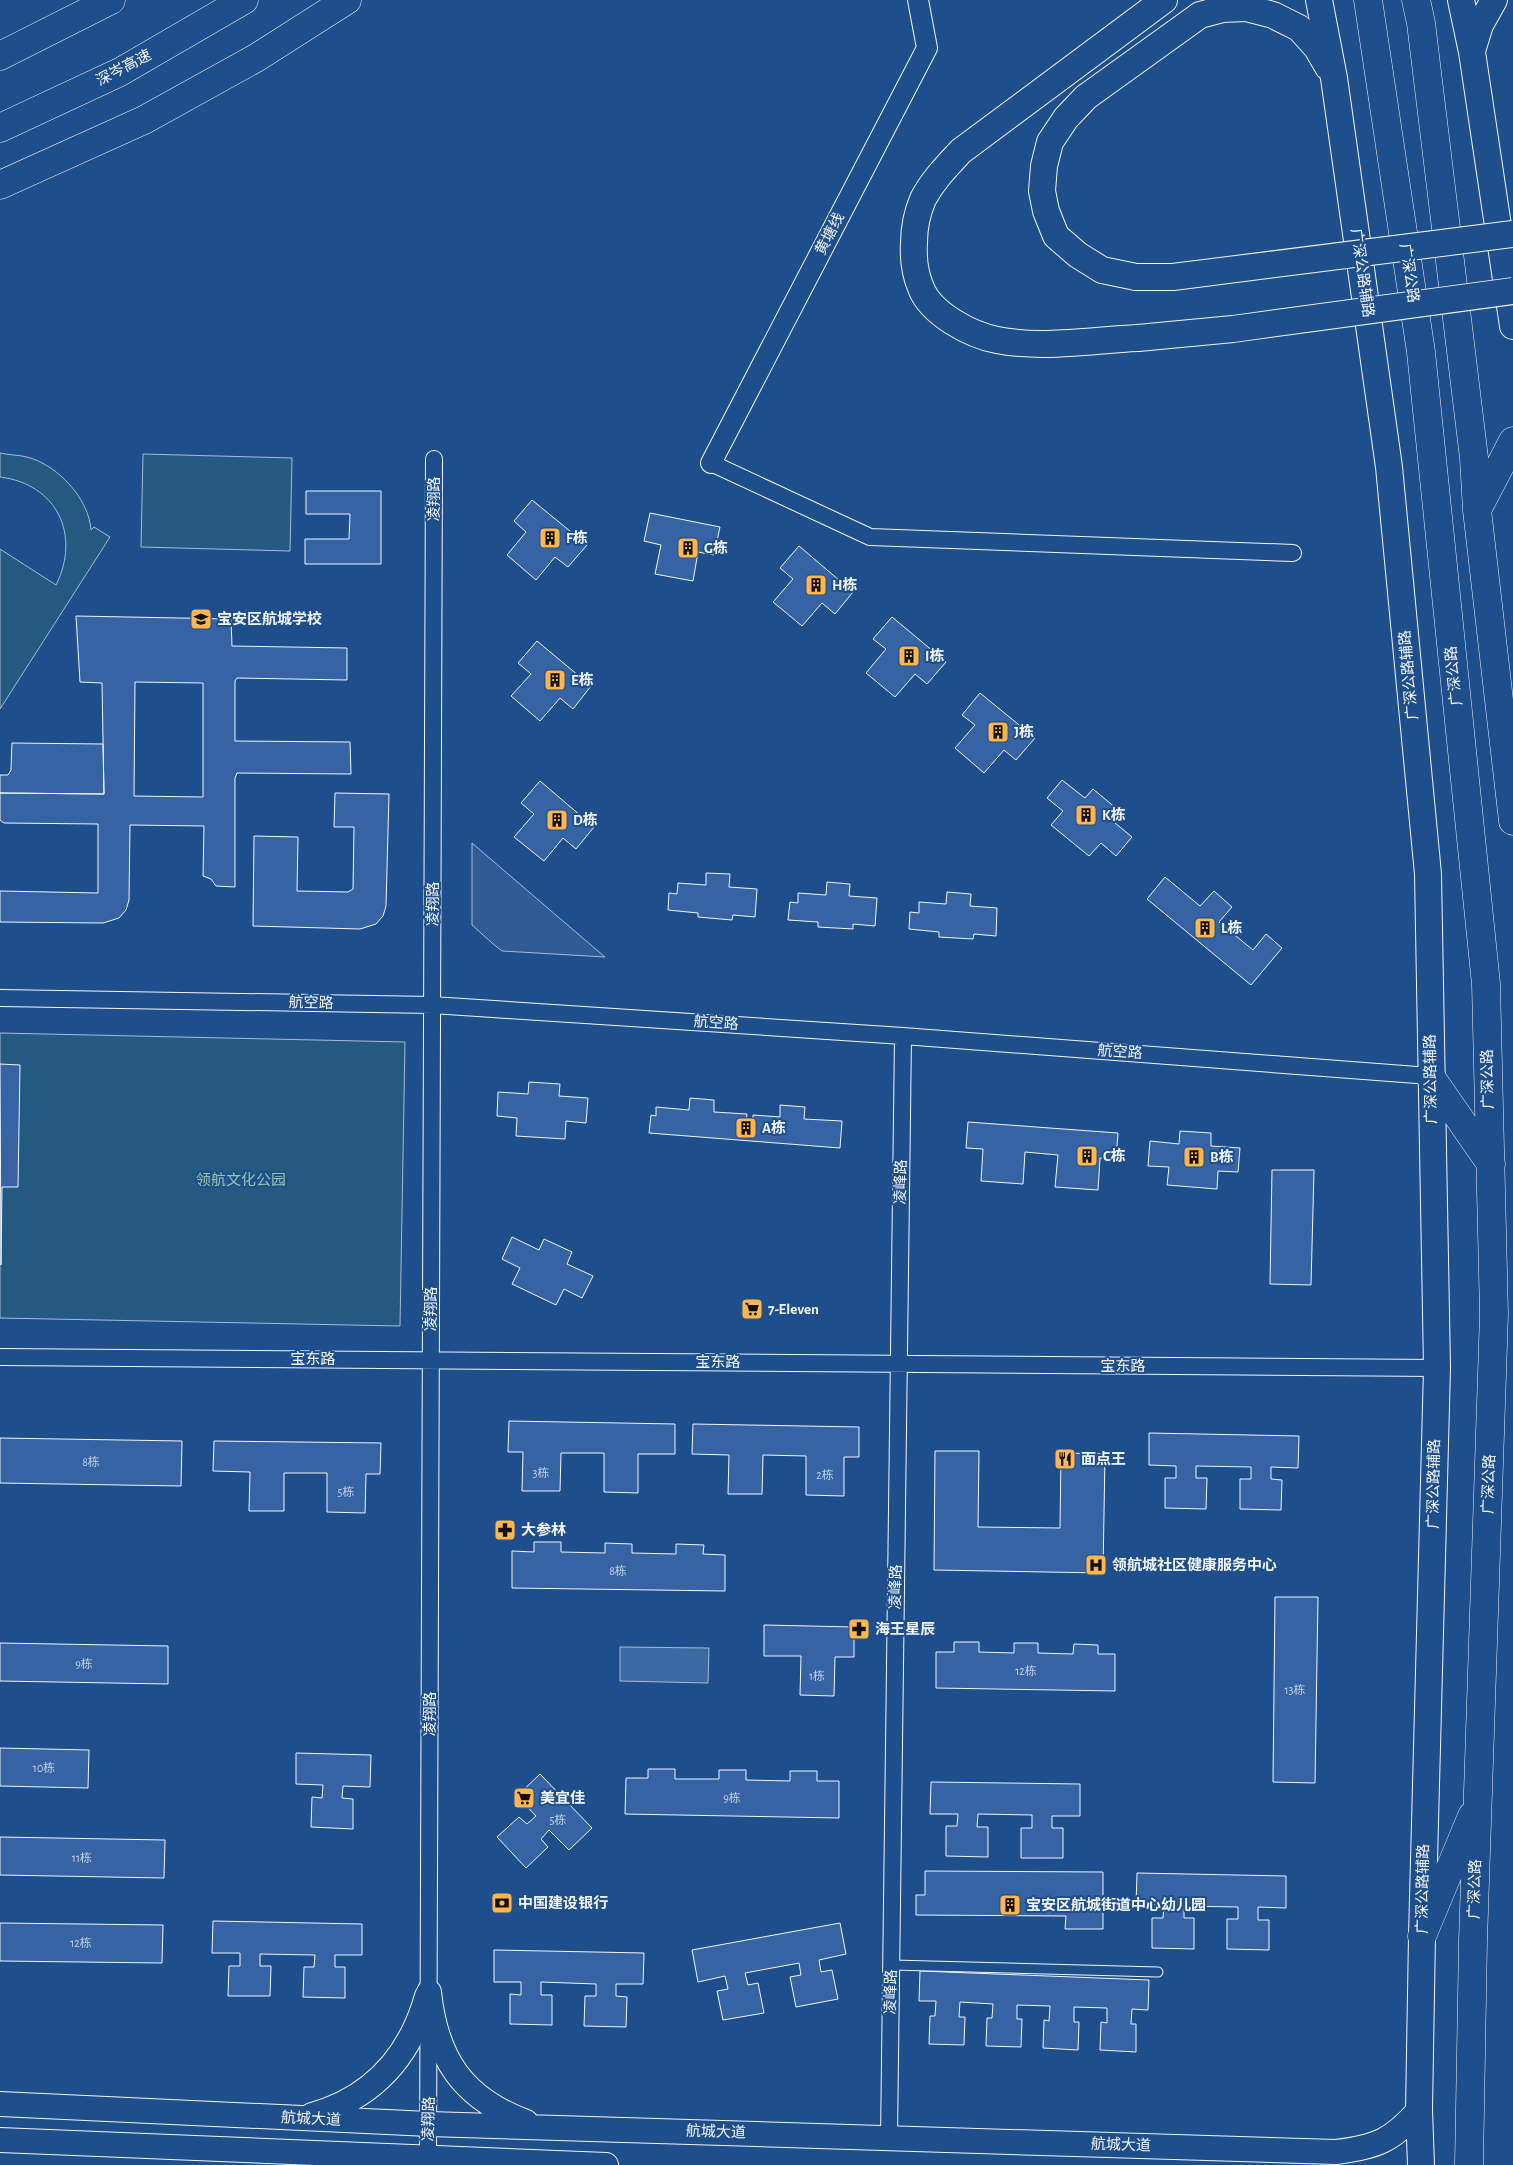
<svg xmlns="http://www.w3.org/2000/svg" width="1513" height="2165" font-family="'Alegreya Sans','Noto Sans SC',sans-serif">
	<rect width="100%" height="100%" fill="#1f4e8c"/>
	<path fill="#245a82" stroke="#a8bbd7" d="M 0,453 C 9,455 19,455 27,457 C 58,465 89,499 91,530 L 94,527 L 110,537 L 0,709 L 0,549 L 56,585 C 81,535 57,484 0,477 Z
		M 143,454 L 292,458 L 290,551 L 141,547 Z
		M 0,1033 L 405,1042 L 400,1326 L 0,1318 Z"/>
	<path fill="#305b95" stroke="#a8bbd7" d="M 472,843 L 550,910 L 605,957 L 502,951 L 492,943 L 472,925 Z"/>
	<path fill="#3b69a3" stroke="#a8bbd7" d="M 620,1647 L 709,1648 L 708,1683 L 620,1681 Z"/>
	<path fill="#3563a3" stroke="#f2f6ff" fill-rule="evenodd" d="M 306,491 L 381,491 L 381,564 L 305,564 L 305,539 L 349,539 L 350,514 L 306,514 Z
		M 532,500 L 587,545 L 568,567 L 555,557 L 536,580 L 507,555 L 526,532 L 514,521 Z
		M 650,513 L 720,527 L 714,555 L 698,552 L 693,581 L 655,574 L 661,545 L 644,541 Z
		M 799,546 L 853,592 L 835,614 L 822,603 L 802,626 L 773,602 L 793,579 L 780,568 Z
		M 76,616 L 231,619 L 232,646 L 347,648 L 347,680 L 237,678 L 235,681 L 235,741 L 350,742 L 351,774 L 237,773 L 235,778 L 235,887 L 216,886 L 211,879 L 203,876 L 204,826 L 130,825 L 129,900 L 126,910 L 119,918 L 103,923 L 0,922 L 0,891 L 98,893 L 98,824 L 4,823 L 0,820 L 0,793 L 104,794 L 102,683 L 80,682 ZM 135,682 L 203,683 L 203,797 L 134,796 Z
		M 892,617 L 946,662 L 927,684 L 915,674 L 895,697 L 866,673 L 886,649 L 873,639 Z
		M 537,641 L 591,686 L 573,709 L 560,698 L 540,721 L 511,696 L 531,674 L 518,663 Z
		M 980,693 L 1035,738 L 1016,760 L 1004,750 L 984,773 L 955,748 L 975,725 L 962,715 Z
		M 12,743 L 103,744 L 104,794 L 0,793 L 0,775 L 8,775 L 11,770 Z
		M 1062,780 L 1085,798 L 1093,789 L 1117,809 L 1109,818 L 1132,837 L 1116,856 L 1101,843 L 1089,856 L 1051,825 L 1063,811 L 1047,798 Z
		M 540,781 L 594,827 L 576,849 L 563,838 L 544,861 L 514,837 L 534,814 L 521,803 Z
		M 335,793 L 389,794 L 386,906 L 383,916 L 376,924 L 360,929 L 253,926 L 254,836 L 298,837 L 297,891 L 348,892 L 353,889 L 354,827 L 334,827 Z
		M 706,873 L 730,874 L 729,887 L 757,889 L 755,917 L 733,915 L 732,920 L 698,917 L 698,913 L 668,910 L 669,893 L 677,894 L 678,883 L 706,885 Z
		M 1165,877 L 1200,906 L 1214,891 L 1232,907 L 1219,922 L 1253,950 L 1266,934 L 1282,948 L 1251,985 L 1147,899 Z
		M 827,882 L 850,884 L 849,896 L 877,898 L 875,926 L 853,924 L 853,929 L 818,927 L 818,922 L 788,920 L 790,902 L 798,903 L 798,893 L 826,895 Z
		M 947,892 L 971,894 L 970,906 L 997,908 L 996,936 L 974,934 L 973,939 L 939,937 L 939,932 L 909,929 L 910,912 L 919,913 L 919,902 L 946,904 Z
		M 0,1064 L 20,1065 L 18,1187 L 2,1187 L 1,1265 Z
		M 529,1082 L 560,1084 L 559,1096 L 588,1098 L 586,1123 L 566,1121 L 565,1139 L 516,1136 L 517,1118 L 497,1116 L 498,1092 L 528,1094 Z
		M 690,1098 L 714,1100 L 714,1112 L 747,1114 L 746,1122 L 753,1123 L 753,1115 L 780,1117 L 780,1105 L 805,1107 L 804,1119 L 842,1121 L 840,1148 L 649,1133 L 651,1115 L 656,1116 L 656,1107 L 689,1110 Z
		M 968,1122 L 1118,1133 L 1116,1159 L 1100,1158 L 1098,1190 L 1055,1187 L 1058,1155 L 1025,1152 L 1023,1184 L 981,1181 L 983,1149 L 966,1148 Z
		M 1180,1131 L 1211,1133 L 1211,1146 L 1240,1148 L 1238,1172 L 1218,1171 L 1217,1189 L 1167,1185 L 1169,1167 L 1148,1166 L 1150,1141 L 1179,1144 Z
		M 1272,1170 L 1314,1170 L 1311,1285 L 1270,1284 Z
		M 512,1237 L 539,1250 L 544,1239 L 572,1252 L 567,1264 L 593,1276 L 582,1298 L 564,1289 L 556,1305 L 512,1284 L 520,1268 L 502,1259 Z
		M 509,1421 L 675,1424 L 675,1454 L 638,1454 L 638,1493 L 604,1492 L 604,1453 L 561,1453 L 560,1491 L 522,1491 L 523,1452 L 508,1452 Z
		M 693,1424 L 859,1427 L 859,1457 L 844,1457 L 844,1496 L 806,1495 L 806,1456 L 763,1455 L 762,1494 L 728,1494 L 729,1455 L 692,1454 Z
		M 1149,1433 L 1299,1436 L 1298,1468 L 1271,1467 L 1271,1479 L 1282,1480 L 1281,1510 L 1240,1509 L 1240,1479 L 1251,1479 L 1251,1467 L 1196,1466 L 1196,1478 L 1207,1478 L 1206,1509 L 1165,1508 L 1165,1478 L 1176,1478 L 1176,1466 L 1149,1465 Z
		M 0,1438 L 182,1441 L 181,1486 L 0,1483 Z
		M 214,1441 L 381,1443 L 380,1474 L 366,1474 L 365,1513 L 327,1512 L 327,1473 L 284,1473 L 284,1511 L 249,1511 L 250,1472 L 213,1471 Z
		M 935,1451 L 979,1451 L 978,1527 L 1060,1528 L 1061,1453 L 1105,1454 L 1103,1573 L 934,1570 Z
		M 534,1542 L 561,1542 L 561,1552 L 605,1553 L 605,1543 L 632,1544 L 632,1553 L 676,1554 L 676,1544 L 704,1545 L 703,1554 L 725,1555 L 725,1591 L 512,1588 L 512,1551 L 534,1552 Z
		M 1275,1597 L 1318,1597 L 1315,1783 L 1273,1782 Z
		M 764,1625 L 854,1627 L 854,1657 L 835,1657 L 834,1696 L 800,1695 L 801,1656 L 764,1656 Z
		M 954,1642 L 979,1642 L 979,1652 L 1014,1653 L 1014,1643 L 1038,1643 L 1038,1653 L 1073,1654 L 1074,1644 L 1098,1645 L 1098,1654 L 1115,1654 L 1115,1691 L 936,1688 L 936,1652 L 954,1652 Z
		M 0,1643 L 168,1646 L 168,1684 L 0,1681 Z
		M 0,1748 L 89,1750 L 88,1788 L 0,1786 Z
		M 296,1753 L 371,1755 L 370,1787 L 343,1786 L 342,1798 L 353,1799 L 353,1829 L 311,1827 L 312,1797 L 322,1798 L 323,1785 L 296,1784 Z
		M 648,1769 L 675,1769 L 675,1779 L 719,1779 L 719,1770 L 746,1770 L 746,1780 L 790,1781 L 790,1771 L 817,1771 L 817,1781 L 839,1781 L 839,1818 L 625,1814 L 626,1778 L 648,1778 Z
		M 540,1774 L 592,1828 L 569,1850 L 549,1830 L 541,1839 L 548,1847 L 526,1868 L 497,1837 L 519,1817 L 527,1824 L 536,1816 L 517,1796 Z
		M 931,1782 L 1080,1784 L 1080,1816 L 1052,1816 L 1052,1828 L 1063,1828 L 1063,1858 L 1021,1858 L 1021,1828 L 1032,1828 L 1032,1815 L 978,1814 L 977,1827 L 988,1827 L 988,1857 L 946,1856 L 946,1826 L 957,1826 L 958,1814 L 930,1814 Z
		M 0,1837 L 165,1840 L 164,1878 L 0,1875 Z
		M 925,1871 L 1103,1872 L 1103,1929 L 1065,1929 L 1066,1916 L 916,1915 L 916,1895 L 925,1895 Z
		M 1137,1873 L 1286,1876 L 1286,1908 L 1258,1907 L 1258,1920 L 1269,1920 L 1269,1950 L 1227,1949 L 1227,1919 L 1238,1919 L 1238,1907 L 1184,1906 L 1184,1918 L 1194,1918 L 1194,1949 L 1152,1948 L 1152,1918 L 1163,1918 L 1164,1905 L 1136,1905 Z
		M 213,1921 L 362,1924 L 362,1955 L 335,1955 L 335,1967 L 345,1967 L 345,1998 L 303,1997 L 304,1967 L 314,1967 L 315,1955 L 260,1954 L 260,1966 L 271,1966 L 270,1996 L 228,1996 L 229,1966 L 240,1966 L 240,1953 L 212,1953 Z
		M 0,1923 L 163,1925 L 162,1963 L 0,1961 Z
		M 840,1923 L 846,1954 L 819,1960 L 821,1972 L 832,1970 L 838,1999 L 796,2007 L 790,1977 L 801,1975 L 799,1963 L 745,1973 L 748,1985 L 758,1983 L 764,2013 L 723,2020 L 717,1991 L 728,1989 L 725,1976 L 698,1982 L 692,1950 Z
		M 494,1950 L 644,1953 L 643,1984 L 616,1984 L 616,1996 L 627,1997 L 626,2027 L 584,2026 L 585,1996 L 596,1996 L 596,1984 L 541,1982 L 541,1995 L 552,1995 L 552,2025 L 510,2024 L 510,1994 L 521,1995 L 521,1982 L 494,1982 Z
		M 920,1971 L 1149,1980 L 1148,2010 L 1132,2009 L 1131,2024 L 1136,2024 L 1136,2052 L 1100,2050 L 1101,2022 L 1107,2023 L 1107,2008 L 1074,2007 L 1074,2022 L 1079,2022 L 1078,2050 L 1043,2048 L 1044,2020 L 1049,2021 L 1050,2006 L 1017,2005 L 1017,2019 L 1022,2019 L 1021,2047 L 986,2046 L 987,2018 L 992,2018 L 993,2004 L 960,2002 L 959,2017 L 965,2017 L 964,2045 L 929,2044 L 930,2016 L 935,2016 L 936,2001 L 919,2001 Z"/>
	<g fill="none" stroke-linecap="round" stroke-linejoin="round">
		<g stroke="#f2f6ff" stroke-width="11">
			<path id="service" d="M 892,1965 L 1158,1972"/>
		</g>
		<g stroke="#f2f6ff" stroke-width="18">
			<path id="minor" d="M 711,463 L 870,537 L 1293,553
				M 0,998 L 432,1005 L 903,1036 L 1430,1076
				M 0,1357 L 1437,1368
				M 889,2138 L 903,1036
				M 428,2158 L 434,459"/>
		</g>
		<g stroke="#f2f6ff" stroke-width="22">
			<path id="tertiary" d="M 711,463 L 927,48 L 918,0"/>
		</g>
		<g stroke="#f2f6ff" stroke-width="26">
			<path id="secondary" d="M 429,1992 C 436,2058 462,2098 526,2122
				M 0,2104 L 429,2124 L 1336,2152 C 1376,2147 1392,2141 1419,2110
				M 312,2115 C 373,2098 410,2056 427,1996
				M 0,2140 L 606,2165"/>
		</g>
		<g stroke="#f2f6ff" stroke-width="28">
			<path id="primary" d="M 1319,0 L 1334,78 L 1389,467 L 1428,874 L 1437,1368 L 1422,1936 L 1419,2110 L 1421,2165
				M 1461,0 L 1472,52 L 1513,326
				M 1472,51 L 1480,25 L 1494,0
				M 1136,277 L 1102,270 L 1078,255 L 1056,236 L 1046,211 L 1042,191 L 1044,166 L 1050,142 L 1066,118 L 1086,97 L 1200,15 L 1223,9 L 1246,8 L 1273,15 L 1299,28 L 1317,48 L 1328,67
				M 1138,338 C 1092,340 1043,349 997,340 C 971,335 931,314 921,288 C 915,274 913,259 914,243 C 914,228 917,213 923,199 C 933,180 947,166 961,151 L 1164,0"/>
		</g>
		<g stroke="#f2f6ff" stroke-width="29">
			<path id="trunk" d="M 1368,0 L 1421,352 L 1486,984 L 1494,1314 L 1473,1941 L 1469,2165
				M 1416,0 L 1421,23 L 1474,458 L 1477,510 L 1513,821
				M 1477,510 L 1513,441
				M 1430,1076 L 1491,1164
				M 1422,1936 L 1472,1816"/>
		</g>
		<g stroke="#f2f6ff" stroke-width="29">
			<path id="motorway" d="M 0,56 L 111,0
				M 0,128 L 120,72 L 244,0
				M 0,185 L 144,120 L 256,58 L 347,0"/>
		</g>
		<use href="#service" stroke="#1f4e8c" stroke-width="9"/>
		<use href="#minor" stroke="#1f4e8c" stroke-width="16"/>
		<use href="#tertiary" stroke="#1f4e8c" stroke-width="20"/>
		<use href="#secondary" stroke="#1f4e8c" stroke-width="24"/>
		<use href="#primary" stroke="#1f4e8c" stroke-width="26"/>
		<use href="#trunk" stroke="#1f4e8c" stroke-width="28"/>
		<use href="#motorway" stroke="#1f4e8c" stroke-width="28"/>
		<g stroke="#f2f6ff" stroke-width="28" stroke-linecap="butt">
			<path id="primary-bridge" d="M 1136,277 L 1173,277 L 1513,234
				M 1138,338 L 1233,329 L 1513,291"/>
		</g>
		<use href="#primary-bridge" stroke="#1f4e8c" stroke-width="26"/>
	</g>
	<defs>
		<g id="building-square" transform="scale(1.125)"><rect x="-9" y="-9" width="18" height="18" rx="4" fill="#ffb74d" stroke="#1f4e8c"/><path d="M-4-6H4V6H1V3H-1V6H-4ZM-2.5-4.3h1.7v1.8h-1.7ZM.8-4.3h1.7v1.8H.8ZM-2.5-1h1.7V.8h-1.7ZM.8-1h1.7V.8H.8Z" fill="#111"/></g>
		<g id="school-square" transform="scale(1.125)"><rect x="-9" y="-9" width="18" height="18" rx="4" fill="#ffb74d" stroke="#1f4e8c"/><path d="M0-5L7-2L0 1L-7-2ZM-4 1L0 2.5L4 1V4Q0 6-4 4Z" fill="#111"/></g>
		<g id="supermarket-square" transform="scale(1.125)"><rect x="-9" y="-9" width="18" height="18" rx="4" fill="#ffb74d" stroke="#1f4e8c"/><path d="M-6-5.5h2.5l.6 2H6L4.5 2H-2.5L-4.4-4H-6ZM-1.5 3.2a1.3 1.3 0 1 0 .1 0ZM3 3.2a1.3 1.3 0 1 0 .1 0Z" fill="#111"/></g>
		<g id="restaurant-square" transform="scale(1.125)"><rect x="-9" y="-9" width="18" height="18" rx="4" fill="#ffb74d" stroke="#1f4e8c"/><path d="M-5-6h1v4h1v-4h1v4h1v-4h1v5L-1.5 .5V6h-2V.5L-5-1ZM5-6V6H3V1.5H1.5Q1.5-4 5-6Z" fill="#111"/></g>
		<g id="pharmacy-square" transform="scale(1.125)"><rect x="-9" y="-9" width="18" height="18" rx="4" fill="#ffb74d" stroke="#1f4e8c"/><path d="M-2-6h4v4h4v4h-4v4h-4v-4h-4v-4h4Z" fill="#111"/></g>
		<g id="hospital-square" transform="scale(1.125)"><rect x="-9" y="-9" width="18" height="18" rx="4" fill="#ffb74d" stroke="#1f4e8c"/><path d="M-5-5h3v3.5h4V-5h3V5h-3V1.5h-4V5h-3Z" fill="#111"/></g>
		<g id="bank-square" transform="scale(1.125)"><rect x="-9" y="-9" width="18" height="18" rx="4" fill="#ffb74d" stroke="#1f4e8c"/><path d="M-6-4H6V4H-6ZM0-2.3a2.3 2.3 0 1 0 0 4.6a2.3 2.3 0 1 0 0-4.6Z" fill="#111"/></g>
	</defs>
	<g fill-rule="evenodd">
		<use href="#building-square" x="550" y="538"/>
		<use href="#building-square" x="688" y="548"/>
		<use href="#building-square" x="816" y="585"/>
		<use href="#school-square" x="201" y="619"/>
		<use href="#building-square" x="909" y="656"/>
		<use href="#building-square" x="555" y="680"/>
		<use href="#building-square" x="998" y="732"/>
		<use href="#building-square" x="1086" y="815"/>
		<use href="#building-square" x="557" y="820"/>
		<use href="#building-square" x="1205" y="928"/>
		<use href="#building-square" x="746" y="1128"/>
		<use href="#building-square" x="1087" y="1156"/>
		<use href="#building-square" x="1194" y="1157"/>
		<use href="#supermarket-square" x="752" y="1309"/>
		<use href="#restaurant-square" x="1065" y="1459"/>
		<use href="#pharmacy-square" x="505" y="1530"/>
		<use href="#hospital-square" x="1096" y="1565"/>
		<use href="#pharmacy-square" x="859" y="1629"/>
		<use href="#supermarket-square" x="524" y="1798"/>
		<use href="#bank-square" x="502" y="1903"/>
		<use href="#building-square" x="1010" y="1905"/>
	</g>
	<g text-anchor="middle" dominant-baseline="central" stroke-width="4" stroke-linejoin="round" paint-order="stroke">
		<g font-size="12" fill="#c3d1e8">
			<text x="91" y="1462">8栋</text>
			<text x="541" y="1473">3栋</text>
			<text x="825" y="1475">2栋</text>
			<text x="346" y="1492">5栋</text>
			<text x="618" y="1571">8栋</text>
			<text x="84" y="1664">9栋</text>
			<text x="1026" y="1671">12栋</text>
			<text x="817" y="1676">1栋</text>
			<text x="1295" y="1690">13栋</text>
			<text x="44" y="1768">10栋</text>
			<text x="732" y="1798">9栋</text>
			<text x="558" y="1820">5栋</text>
			<text x="82" y="1858">11栋</text>
			<text x="81" y="1943">12栋</text>
		</g>
		<g font-size="15" fill="#f2f6ff" stroke="#1f4e8c">
			<text transform="translate(124 68) rotate(-28)">深岑高速</text>
			<text transform="translate(830 234) rotate(-63)">黄塘线</text>
			<text transform="translate(1362 273) rotate(82)">广深公路辅路</text>
			<text transform="translate(1409 273) rotate(82)">广深公路</text>
			<text transform="translate(434 499) rotate(-90)">凌翔路</text>
			<text transform="translate(1409 675) rotate(-95)">广深公路辅路</text>
			<text transform="translate(1454 676) rotate(-96)">广深公路</text>
			<text transform="translate(433 904) rotate(-90)">凌翔路</text>
			<text transform="translate(311 1003) rotate(1)">航空路</text>
			<text transform="translate(716 1023) rotate(4)">航空路</text>
			<text transform="translate(1120 1052) rotate(4)">航空路</text>
			<text transform="translate(1431 1079) rotate(-91)">广深公路辅路</text>
			<text transform="translate(1488 1079) rotate(-91)">广深公路</text>
			<text transform="translate(901 1182) rotate(-89)">凌峰路</text>
			<text transform="translate(431 1309) rotate(-90)">凌翔路</text>
			<text x="313" y="1359">宝东路</text>
			<text x="718" y="1362">宝东路</text>
			<text x="1123" y="1366">宝东路</text>
			<text transform="translate(1434 1484) rotate(-89)">广深公路辅路</text>
			<text transform="translate(1489 1484) rotate(-88)">广深公路</text>
			<text transform="translate(896 1587) rotate(-89)">凌峰路</text>
			<text transform="translate(430 1714) rotate(-90)">凌翔路</text>
			<text transform="translate(1423 1889) rotate(-89)">广深公路辅路</text>
			<text transform="translate(1475 1889) rotate(-88)">广深公路</text>
			<text transform="translate(891 1992) rotate(-89)">凌峰路</text>
			<text transform="translate(311 2119) rotate(3)">航城大道</text>
			<text transform="translate(429 2119) rotate(-89)">凌翔路</text>
			<text transform="translate(716 2132) rotate(2)">航城大道</text>
			<text transform="translate(1121 2145) rotate(2)">航城大道</text>
		</g>
		<g font-size="15" font-weight="bold" fill="#f2f6ff" stroke="#1f4e8c" text-anchor="start">
			<text x="566" y="538">F栋</text>
			<text x="704" y="548">G栋</text>
			<text x="832" y="585">H栋</text>
			<text x="217" y="619">宝安区航城学校</text>
			<text x="925" y="656">I栋</text>
			<text x="571" y="680">E栋</text>
			<text x="1014" y="732">J栋</text>
			<text x="1102" y="815">K栋</text>
			<text x="573" y="820">D栋</text>
			<text x="1221" y="928">L栋</text>
			<text x="762" y="1128">A栋</text>
			<text x="1103" y="1156">C栋</text>
			<text x="1210" y="1157">B栋</text>
			<text x="768" y="1309">7-Eleven</text>
			<text x="1081" y="1459">面点王</text>
			<text x="521" y="1530">大参林</text>
			<text x="1112" y="1565">领航城社区健康服务中心</text>
			<text x="875" y="1629">海王星辰</text>
			<text x="540" y="1798">美宜佳</text>
			<text x="518" y="1903">中国建设银行</text>
			<text x="1026" y="1905">宝安区航城街道中心幼儿园</text>
		</g>
		<g font-size="15" fill="#97c8a6" stroke="#1f4e8c">
			<text x="241" y="1180">领航文化公园</text>
		</g>
	</g>
</svg>
